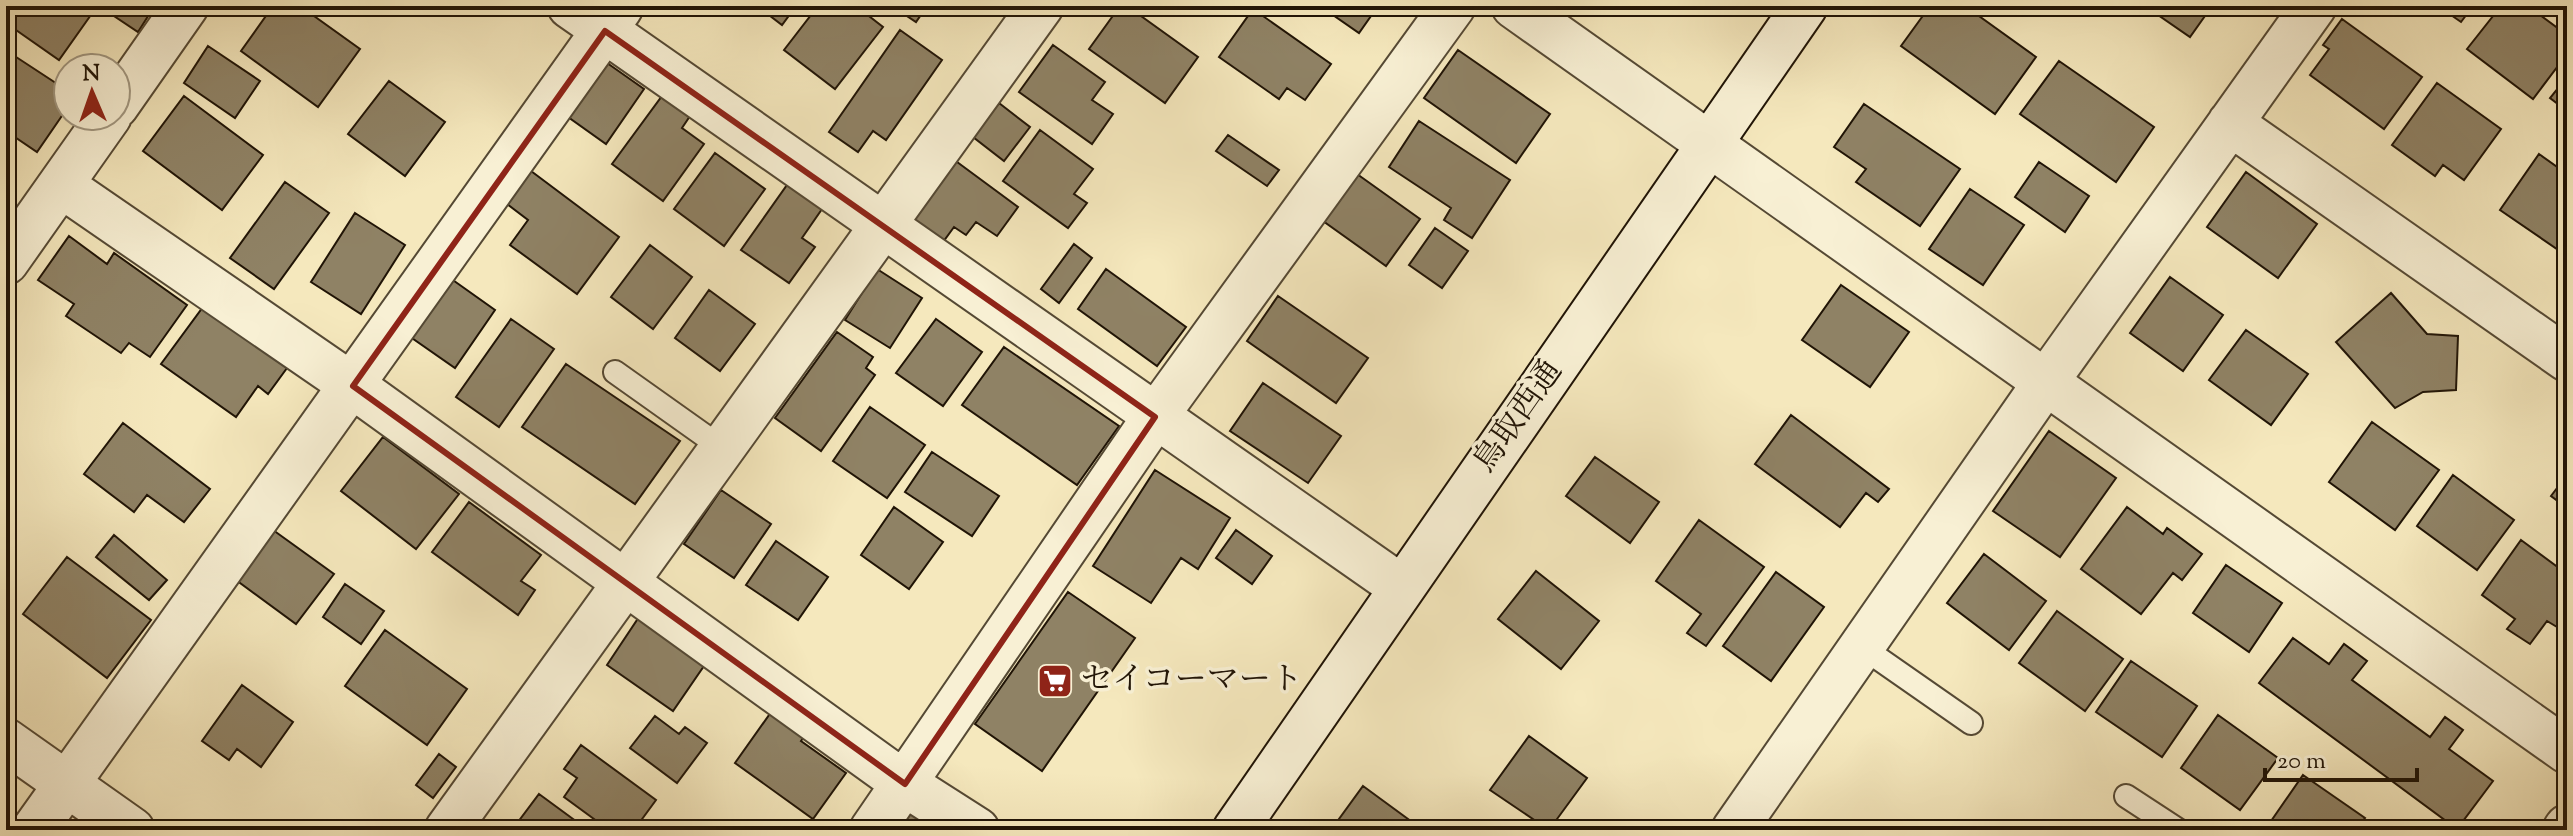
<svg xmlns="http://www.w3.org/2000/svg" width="2573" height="836" font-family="'Sorts Mill Goudy','Noto Serif JP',serif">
	<rect width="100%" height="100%" fill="#f5e8bd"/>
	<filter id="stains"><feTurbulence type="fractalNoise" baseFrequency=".0025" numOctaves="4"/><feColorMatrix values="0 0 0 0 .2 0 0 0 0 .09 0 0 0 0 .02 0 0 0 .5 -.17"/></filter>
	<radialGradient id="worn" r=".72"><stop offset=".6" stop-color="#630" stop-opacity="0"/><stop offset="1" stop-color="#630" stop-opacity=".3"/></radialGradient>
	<path fill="#8f8265" stroke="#201406" stroke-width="2" d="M 6,6 L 85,6 L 93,12 L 59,60 L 6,23 Z
		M 108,6 L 139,6 L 150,13 L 138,32 L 105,10 Z
		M 273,6 L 300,6 L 360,49 L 318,107 L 241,51 Z
		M 757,6 L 796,6 L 782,25 Z
		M 818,6 L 827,9 L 830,6 L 856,6 L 883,27 L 835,89 L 784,50 Z
		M 892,6 L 927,6 L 916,22 Z
		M 1120,6 L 1127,6 L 1198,57 L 1165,103 L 1089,49 Z
		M 1320,6 L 1378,6 L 1359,33 Z
		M 1930,6 L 1965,6 L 2036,57 L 1995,114 L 1901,46 Z
		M 2145,6 L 2212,6 L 2190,37 Z
		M 2438,6 L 2473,6 L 2461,22 Z
		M 2501,6 L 2528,6 L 2567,35 L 2567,54 L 2533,99 L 2467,49 Z
		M 1253,9 L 1331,64 L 1305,100 L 1287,88 L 1279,99 L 1219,57 Z
		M 2342,19 L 2422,77 L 2384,129 L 2310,75 L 2329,49 L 2323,45 Z
		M 900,30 L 942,60 L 886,140 L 873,131 L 858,152 L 829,132 Z
		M 1053,45 L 1105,82 L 1092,100 L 1113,114 L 1092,144 L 1019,92 Z
		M 208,46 L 260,81 L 235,118 L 184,83 Z
		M 1458,50 L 1550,114 L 1516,163 L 1424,98 Z
		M 10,53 L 68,91 L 68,107 L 37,152 L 6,131 L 6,59 Z
		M 600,58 L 644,89 L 606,144 L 561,112 Z
		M 2059,61 L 2154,127 L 2116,182 L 2020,114 Z
		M 2567,77 L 2567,111 L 2550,98 Z
		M 389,81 L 445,122 L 405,176 L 348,134 Z
		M 2437,83 L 2501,129 L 2464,180 L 2443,165 L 2435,176 L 2392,145 Z
		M 184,96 L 263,155 L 222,210 L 143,151 Z
		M 662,96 L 690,116 L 682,128 L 704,144 L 663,201 L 612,164 Z
		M 999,103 L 1030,127 L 1004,161 L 973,137 Z
		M 1864,104 L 1960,169 L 1920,226 L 1856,182 L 1866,169 L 1834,147 Z
		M 1419,121 L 1510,180 L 1472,238 L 1444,220 L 1451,208 L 1389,167 Z
		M 1040,130 L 1093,169 L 1074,194 L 1087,203 L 1068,228 L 1003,181 Z
		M 1228,135 L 1279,170 L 1267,186 L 1216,151 Z
		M 715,153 L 765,189 L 724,246 L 674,209 Z
		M 2539,154 L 2567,174 L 2567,256 L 2500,210 Z
		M 953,159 L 1018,207 L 997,236 L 976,222 L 966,235 L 954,227 L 943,242 L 909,218 Z
		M 2039,162 L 2089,196 L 2065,232 L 2015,197 Z
		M 531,171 L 619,237 L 577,294 L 510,245 L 528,220 L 507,204 Z
		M 2246,172 L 2317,224 L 2278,278 L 2207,227 Z
		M 1357,174 L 1420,219 L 1386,266 L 1323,221 Z
		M 285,182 L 329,213 L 274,289 L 230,258 Z
		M 787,185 L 822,209 L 802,238 L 815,247 L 789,283 L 741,250 Z
		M 1970,189 L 2024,225 L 1983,285 L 1929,249 Z
		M 355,213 L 405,245 L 361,314 L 311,282 Z
		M 1435,228 L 1468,251 L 1442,288 L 1409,265 Z
		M 69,236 L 107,264 L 114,253 L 187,305 L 150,357 L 129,343 L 121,353 L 66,316 L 74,304 L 38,280 Z
		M 1074,244 L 1092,258 L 1059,303 L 1041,289 Z
		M 650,245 L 692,277 L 653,329 L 611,297 Z
		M 877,269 L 922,298 L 890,348 L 845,320 Z
		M 1106,269 L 1186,327 L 1157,366 L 1078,309 Z
		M 2170,277 L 2223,315 L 2183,371 L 2130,333 Z
		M 450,278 L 495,310 L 455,368 L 409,336 Z
		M 1841,285 L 1909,332 L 1870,387 L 1802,340 Z
		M 709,290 L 755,324 L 720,371 L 675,338 Z
		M 2391,293 L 2427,334 L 2458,336 L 2456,390 L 2423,392 L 2395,408 L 2336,342 Z
		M 1278,296 L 1368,358 L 1336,403 L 1247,341 Z
		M 203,307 L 287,368 L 268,394 L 258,386 L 236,417 L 161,364 Z
		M 511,319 L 554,349 L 499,427 L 456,397 Z
		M 936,319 L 982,352 L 943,406 L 896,373 Z
		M 2246,330 L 2308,374 L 2271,425 L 2209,380 Z
		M 837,332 L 873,357 L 866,368 L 875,375 L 821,451 L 775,418 Z
		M 1004,347 L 1119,426 L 1077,485 L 962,405 Z
		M 566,364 L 680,441 L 635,504 L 522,427 Z
		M 1263,383 L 1341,436 L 1308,483 L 1230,431 Z
		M 870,407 L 925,445 L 887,498 L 833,461 Z
		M 1791,415 L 1889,489 L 1878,502 L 1866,493 L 1840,527 L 1755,464 Z
		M 2372,422 L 2439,470 L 2395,530 L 2329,482 Z
		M 123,423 L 210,489 L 184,522 L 147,495 L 134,512 L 84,474 Z
		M 2049,431 L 2116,478 L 2060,557 L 1993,511 Z
		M 383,437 L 459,494 L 416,549 L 341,491 Z
		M 932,452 L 999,496 L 972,536 L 905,492 Z
		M 1595,457 L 1659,502 L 1630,543 L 1566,496 Z
		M 1155,470 L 1230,518 L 1198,569 L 1181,558 L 1151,603 L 1093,566 Z
		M 2453,475 L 2514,520 L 2477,570 L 2417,526 Z
		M 2567,475 L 2567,508 L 2551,496 Z
		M 721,490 L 771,524 L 734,578 L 684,544 Z
		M 469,502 L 541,555 L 521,581 L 535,590 L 518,615 L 432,552 Z
		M 894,507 L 943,542 L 909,589 L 861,555 Z
		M 2127,507 L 2163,534 L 2167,528 L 2202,554 L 2182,580 L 2173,573 L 2141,614 L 2081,569 Z
		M 1699,520 L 1764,567 L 1706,646 L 1687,633 L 1701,614 L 1656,581 Z
		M 273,530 L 334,574 L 296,624 L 236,580 Z
		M 1236,530 L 1272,556 L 1252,584 L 1216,558 Z
		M 114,535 L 167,580 L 149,600 L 96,557 Z
		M 2521,540 L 2567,574 L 2567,613 L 2557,627 L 2547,621 L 2530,644 L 2507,629 L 2515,619 L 2482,595 Z
		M 776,541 L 828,577 L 798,620 L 746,585 Z
		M 1984,554 L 2046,601 L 2009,650 L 1947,603 Z
		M 67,557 L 151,620 L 107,678 L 23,614 Z
		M 2226,565 L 2282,603 L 2249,652 L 2193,613 Z
		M 1536,571 L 1599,621 L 1561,669 L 1498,619 Z
		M 1776,572 L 1824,607 L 1771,681 L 1723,646 Z
		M 345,584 L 384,611 L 361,644 L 323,617 Z
		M 1068,592 L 1135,638 L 1042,771 L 975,724 Z
		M 2057,611 L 2123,659 L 2085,711 L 2019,663 Z
		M 639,617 L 706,663 L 673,711 L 607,665 Z
		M 385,630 L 467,689 L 427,745 L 345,686 Z
		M 2293,638 L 2329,664 L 2344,644 L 2367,661 L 2352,680 L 2430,737 L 2445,717 L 2463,730 L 2449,749 L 2493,781 L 2457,829 L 2259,683 Z
		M 2131,661 L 2197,706 L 2162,757 L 2096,712 Z
		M 242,685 L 293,722 L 261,767 L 237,749 L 229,760 L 202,741 Z
		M 774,708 L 808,732 L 801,741 L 846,773 L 813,819 L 735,763 Z
		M 2218,715 L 2278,758 L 2240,810 L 2181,768 Z
		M 655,716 L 679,734 L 685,727 L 707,743 L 677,783 L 630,748 Z
		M 1529,736 L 1587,778 L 1549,830 L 1490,790 Z
		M 581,745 L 656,800 L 634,830 L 609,830 L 564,797 L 577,778 L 564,769 Z
		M 439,754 L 456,767 L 433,798 L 416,785 Z
		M 2303,775 L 2365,818 L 2358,827 L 2362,830 L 2277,830 L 2269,824 Z
		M 1363,786 L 1423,830 L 1331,830 Z
		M 539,794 L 588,830 L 512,830 Z
		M 907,806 L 940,830 L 890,830 Z"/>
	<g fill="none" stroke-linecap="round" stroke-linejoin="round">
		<g stroke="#554934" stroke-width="26">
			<path id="lane" d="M 615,372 L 722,448
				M 1862,647 L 1971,723
				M 2126,796 L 2178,830"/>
		</g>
		<g stroke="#554934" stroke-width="48">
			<path id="street" d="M 570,6 L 1401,587
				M 1514,6 L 2567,751
				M 116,106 L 186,6
				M 2230,123 L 2567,359
				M 61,185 L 353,386 L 905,784 L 977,830
				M 6,262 L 109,116
				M 6,741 L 132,830
				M 34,830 L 620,8
				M 447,830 L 1041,6
				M 872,830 L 1155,417 L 1453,6
				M 1734,830 L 2045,383 L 2314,6
				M 2565,830 L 2567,827"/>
		</g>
		<g stroke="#201406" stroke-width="48">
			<path id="secondary" d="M 1235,830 L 1805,6"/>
		</g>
		<use href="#lane" stroke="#f8f0d4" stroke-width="22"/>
		<use href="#street" stroke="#f8f0d4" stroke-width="44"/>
		<use href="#secondary" stroke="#f8f0d4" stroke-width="44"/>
	</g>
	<path fill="none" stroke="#8f2418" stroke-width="6" stroke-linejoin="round" d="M 605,31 L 1155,417 L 905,784 L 353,386 Z"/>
	<defs>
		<g id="supermarket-square" transform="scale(1.8)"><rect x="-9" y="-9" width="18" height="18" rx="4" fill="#8f2418" stroke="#f8f0d4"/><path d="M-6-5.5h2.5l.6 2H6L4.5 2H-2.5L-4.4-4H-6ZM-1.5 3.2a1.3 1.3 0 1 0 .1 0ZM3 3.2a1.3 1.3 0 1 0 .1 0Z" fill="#fff"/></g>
	</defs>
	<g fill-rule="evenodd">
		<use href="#supermarket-square" x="1055" y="681"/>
	</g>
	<g text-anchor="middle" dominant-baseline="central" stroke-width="7" stroke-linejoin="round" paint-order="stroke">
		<g font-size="32" fill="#201406" stroke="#f8f0d4">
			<text transform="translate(1519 417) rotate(-55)">鳥取西通</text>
		</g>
		<g font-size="32" fill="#201406" stroke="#f8f0d4" text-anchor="start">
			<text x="1081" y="681">セイコーマート</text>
		</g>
	</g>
	<rect width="2573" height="836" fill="none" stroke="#f5e8bd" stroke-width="32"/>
	<rect x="8" y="8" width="2557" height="820" fill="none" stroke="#201406" stroke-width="4"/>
	<rect x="16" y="16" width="2541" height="804" fill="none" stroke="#201406" stroke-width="2"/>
	<g transform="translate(92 92) rotate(358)"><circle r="38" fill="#f8f0d4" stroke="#a29882" stroke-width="2"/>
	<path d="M0-6L14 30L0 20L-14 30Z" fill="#8f2418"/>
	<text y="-12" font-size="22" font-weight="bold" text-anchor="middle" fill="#201406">N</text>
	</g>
	<path d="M2265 768v12h152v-12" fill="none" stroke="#201406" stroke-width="4"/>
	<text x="2277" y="768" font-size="24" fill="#201406" stroke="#f8f0d4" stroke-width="6" paint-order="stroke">20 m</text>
	<rect width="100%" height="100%" filter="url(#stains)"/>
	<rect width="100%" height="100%" fill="url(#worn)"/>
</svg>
